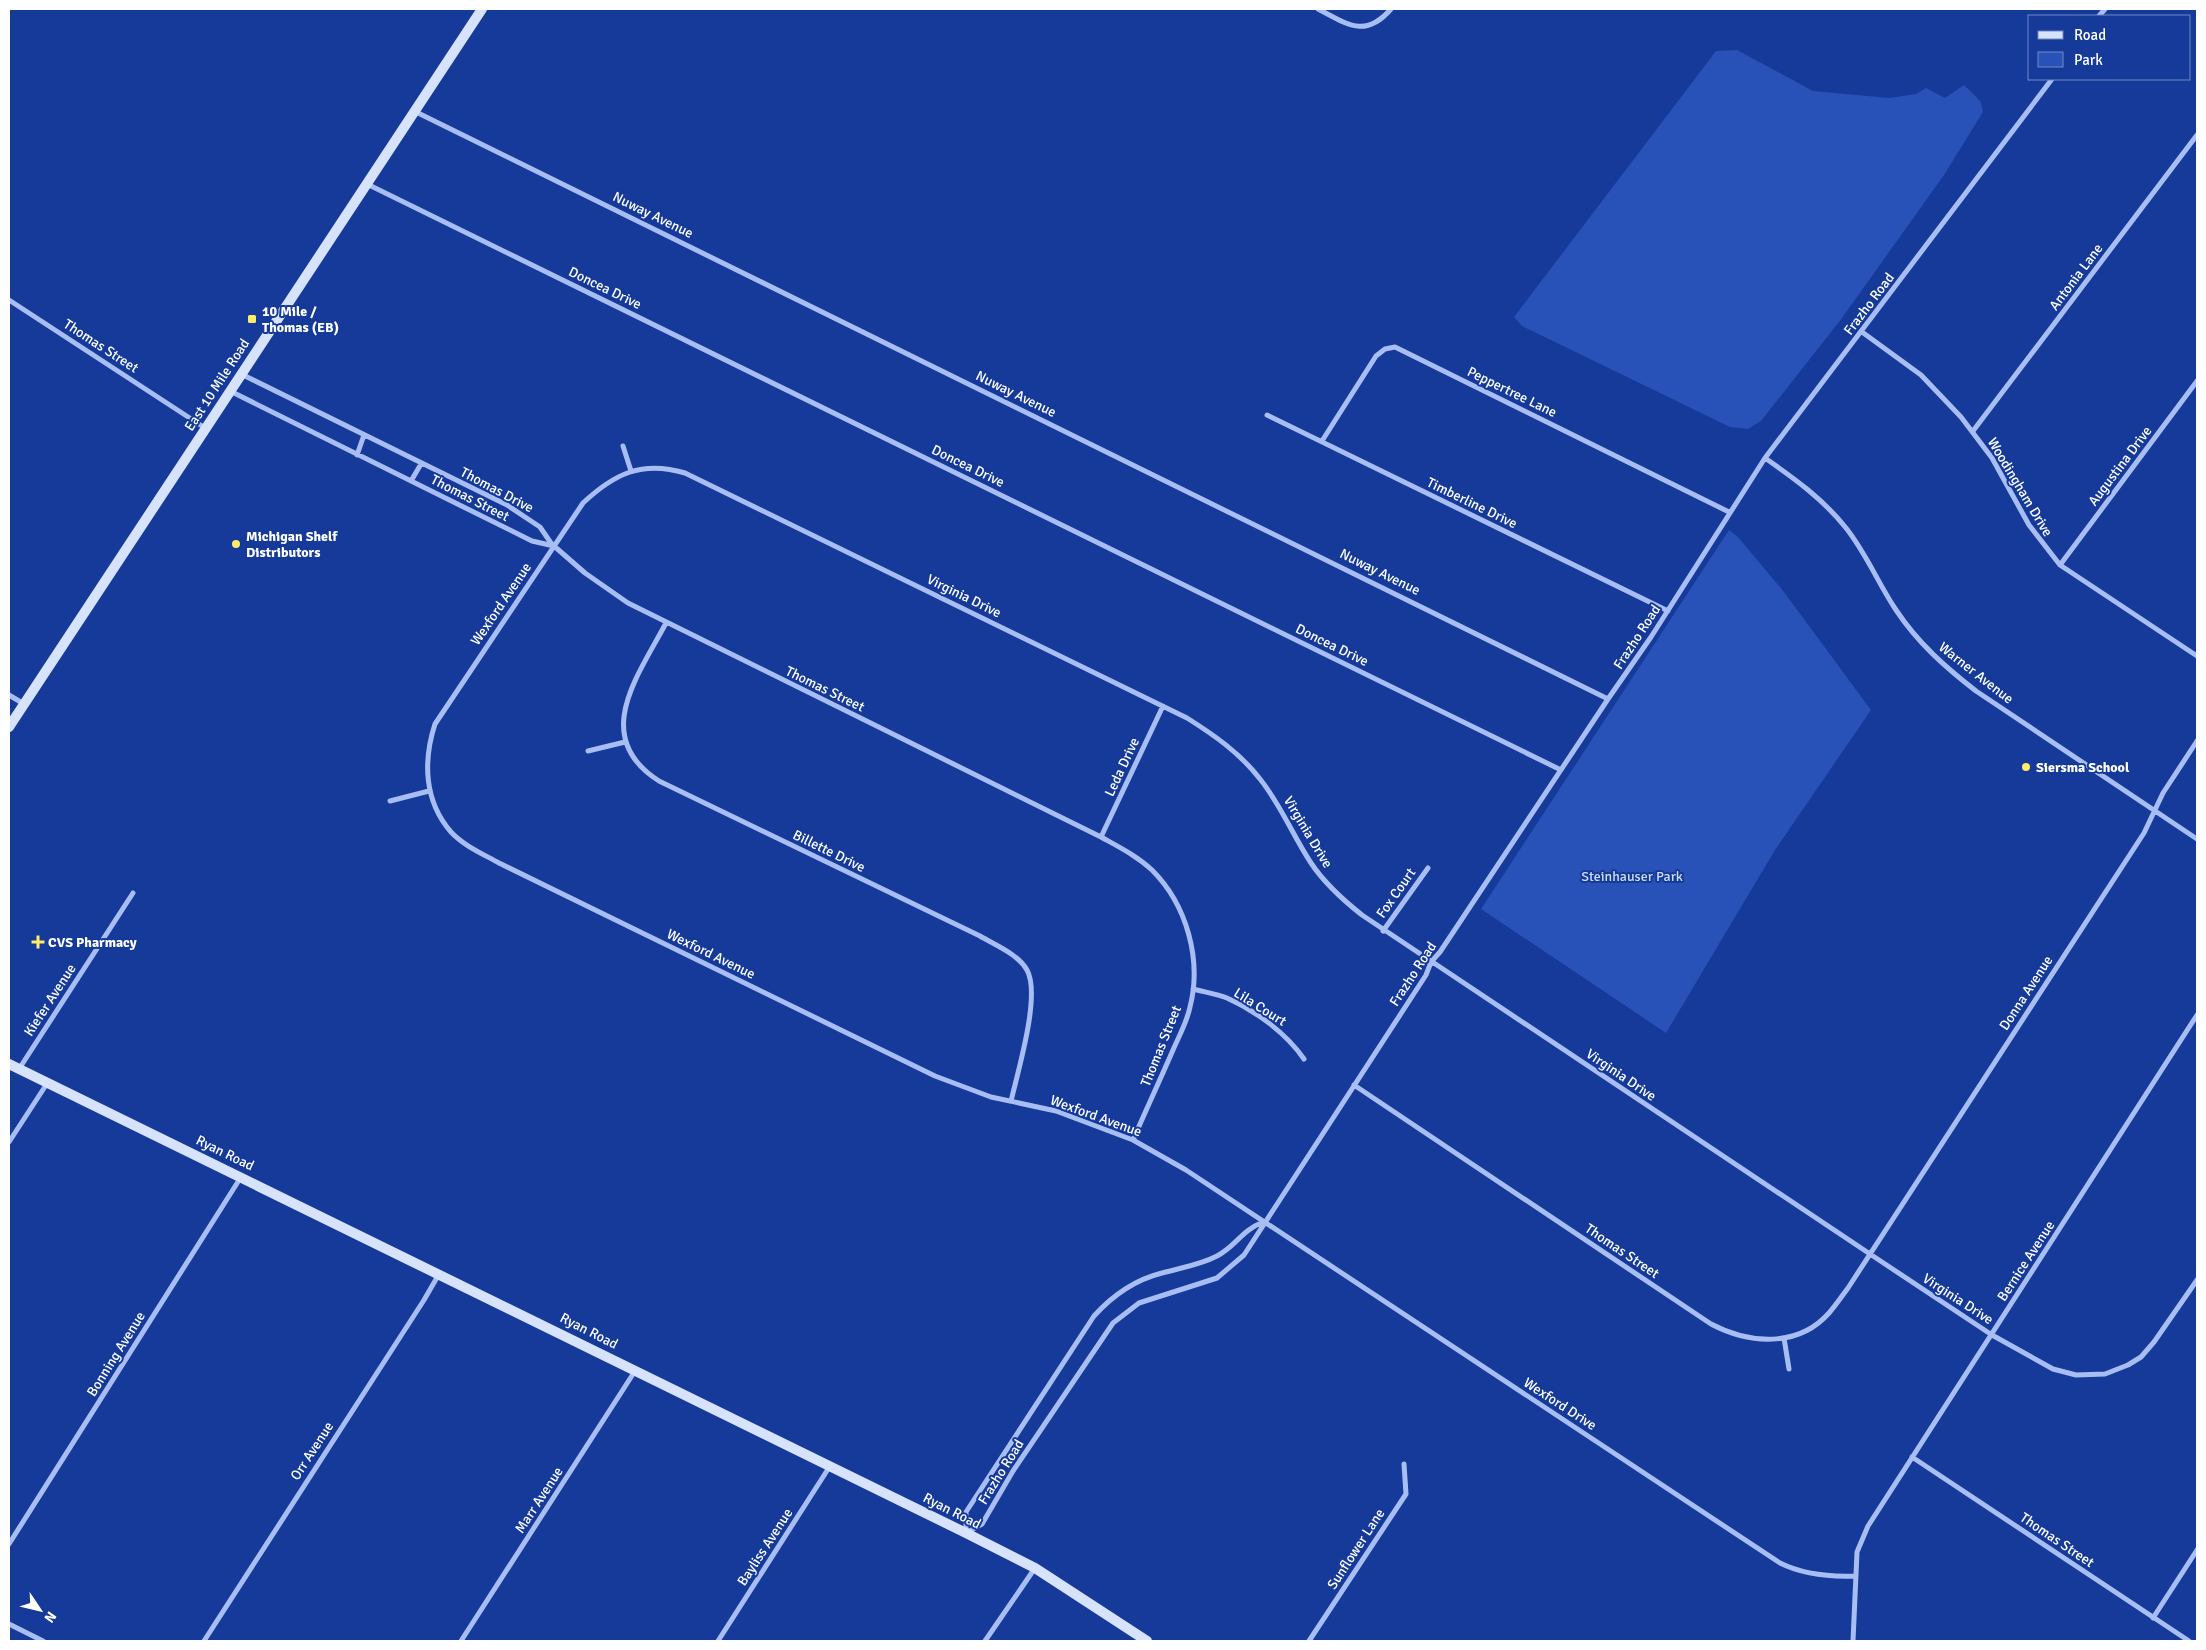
<svg xmlns="http://www.w3.org/2000/svg" width="2206" height="1650" font-family="Signika,sans-serif">
	<rect width="100%" height="100%" fill="#153a99"/>
	<path fill="#2852b7" d="M 1737,50 L 1813,91 L 1890,98 L 1916,94 L 1926,88 L 1945,98 L 1964,85 L 1981,102 L 1983,112 L 1944,175 L 1842,318 L 1761,421 L 1748,429 L 1730,427 L 1522,326 L 1514,317 L 1716,51 Z
		M 1729,530 L 1738,537 L 1784,592 L 1871,710 L 1775,850 L 1666,1033 L 1481,909 Z"/>
	<g fill="none" stroke-linecap="round" stroke-linejoin="round">
		<path stroke="#a8bef3" stroke-width="5" d="M 1318,9 C 1347,24 1365,39 1391,9
			M 2099,16 L 2105,9
			M 414,111 L 1608,699
			M 367,184 L 1561,770
			M 9,300 L 205,428
			M 1862,332 L 1921,375 L 1961,417 L 1992,458 L 2029,525 L 2060,565 L 2197,656
			M 241,374 L 507,505 L 540,527 L 553,546
			M 230,391 L 532,541 L 554,546 L 585,573 L 628,603 L 1101,837 C 1119,847 1137,856 1152,870 C 1187,905 1202,960 1190,1007 C 1187,1022 1179,1036 1173,1050 C 1160,1080 1146,1110 1133,1140
			M 1267,415 L 1668,611
			M 1973,431 L 2197,135
			M 1322,441 L 1376,356 L 1385,349 L 1395,347 L 1729,512
			M 623,446 L 631,471
			M 357,455 L 364,435
			M 1765,458 C 1795,479 1823,499 1846,528 C 1866,553 1878,583 1896,610 C 1918,643 1945,667 1976,691 L 2197,839
			M 411,481 L 421,464
			M 2060,565 L 2197,381
			M 666,623 C 638,676 590,737 659,781 L 980,936 C 995,945 1018,954 1027,970 C 1041,995 1018,1071 1011,1101
			M 9,695 L 24,704
			M 588,751 L 625,742
			M 390,801 L 429,791
			M 1101,837 L 1163,706
			M 1383,931 L 1428,868
			M 1193,989 C 1204,992 1217,994 1227,998 C 1256,1011 1286,1033 1304,1059
			M 19,1069 L 133,893
			M 1354,1085 L 1711,1324 C 1749,1344 1798,1348 1829,1313 C 1836,1305 1842,1296 1848,1288 L 2144,833 L 2163,793 L 2197,741
			M 9,1142 L 48,1082
			M 1784,1338 L 1789,1369
			M 1912,1457 L 2189,1641
			M 966,1532 L 966,1512 L 1094,1316 C 1113,1295 1134,1280 1162,1273 C 1180,1268 1200,1265 1217,1256 C 1236,1246 1241,1231 1263,1222
			M 966,1533 L 982,1524 L 1013,1471 L 1113,1323 L 1139,1303 L 1217,1278 L 1244,1255 L 1426,975 L 1431,962 L 1440,952 L 1608,699 L 1651,637 L 1765,458 L 2052,79
			M 9,1544 L 241,1177
			M 1855,1576 C 1829,1577 1804,1575 1780,1563 L 1186,1170 L 1133,1140 L 1056,1111 L 991,1097 L 935,1076 L 499,863 C 483,854 464,846 451,832 C 424,801 423,761 435,724 L 583,503 C 614,474 642,460 685,473 L 1187,718 C 1214,735 1240,753 1260,779 C 1281,805 1293,836 1311,863 C 1325,884 1343,900 1362,915 L 1882,1262 L 1992,1335 L 2053,1369 L 2076,1375 L 2105,1374 L 2128,1365 L 2141,1357 L 2154,1342 L 2197,1280
			M 2153,1618 L 2197,1550
			M 9,1624 L 43,1641
			M 204,1641 L 424,1300 L 439,1274
			M 461,1641 L 635,1371
			M 718,1641 L 830,1466
			M 985,1641 L 1035,1568
			M 1309,1641 L 1406,1494 L 1404,1464
			M 1853,1641 L 1857,1552 L 1868,1526 L 2197,1015"/>
		<path stroke="#d7e2fc" stroke-width="10" d="M 9,727 L 482,9
			M 9,1064 L 966,1533 L 1035,1568 L 1147,1641"/>
	</g>
	<g fill="#ffea69" stroke="#153a99" stroke-width="2">
		<rect x="247" y="314" width="10" height="10" rx="2.5"/>
		<circle cx="236" cy="544" r="5"/>
		<circle cx="2026" cy="767" r="5"/>
		<path d="M35.5 934.5h5v5h5v5h-5v5h-5v-5h-5v-5h5z"/>
	</g>
	<g text-anchor="middle" dominant-baseline="central" stroke-width="4" stroke-linejoin="round" paint-order="stroke">
		<g font-size="14" fill="#fff" stroke="#153a99">
			<text transform="translate(653 215) rotate(26)">Nuway Avenue</text>
			<text transform="translate(2076 277) rotate(-53)">Antonia Lane</text>
			<text transform="translate(605 288) rotate(26)">Doncea Drive</text>
			<text transform="translate(1869 304) rotate(-53)">Frazho Road</text>
			<text transform="translate(101 346) rotate(33)">Thomas Street</text>
			<text transform="translate(217 385) rotate(-57)">East 10 Mile Road</text>
			<text transform="translate(1512 392) rotate(26)">Peppertree Lane</text>
			<text transform="translate(1016 394) rotate(26)">Nuway Avenue</text>
			<text transform="translate(968 466) rotate(26)">Doncea Drive</text>
			<text transform="translate(2120 466) rotate(-53)">Augustina Drive</text>
			<text transform="translate(2020 487) rotate(59)">Woodingham Drive</text>
			<text transform="translate(497 490) rotate(28)">Thomas Drive</text>
			<text transform="translate(470 498) rotate(27)">Thomas Street</text>
			<text transform="translate(1472 503) rotate(26)">Timberline Drive</text>
			<text transform="translate(1380 572) rotate(26)">Nuway Avenue</text>
			<text transform="translate(964 596) rotate(26)">Virginia Drive</text>
			<text transform="translate(501 604) rotate(-56)">Wexford Avenue</text>
			<text transform="translate(1637 637) rotate(-57)">Frazho Road</text>
			<text transform="translate(1332 645) rotate(26)">Doncea Drive</text>
			<text transform="translate(1976 673) rotate(38)">Warner Avenue</text>
			<text transform="translate(825 689) rotate(26)">Thomas Street</text>
			<text transform="translate(1122 767) rotate(-65)">Leda Drive</text>
			<text transform="translate(1308 832) rotate(59)">Virginia Drive</text>
			<text transform="translate(829 851) rotate(26)">Billette Drive</text>
			<text transform="translate(1396 893) rotate(-55)">Fox Court</text>
			<text transform="translate(711 954) rotate(26)">Wexford Avenue</text>
			<text transform="translate(1413 974) rotate(-57)">Frazho Road</text>
			<text transform="translate(2026 993) rotate(-57)">Donna Avenue</text>
			<text transform="translate(50 1000) rotate(-57)">Kiefer Avenue</text>
			<text transform="translate(1260 1007) rotate(32)">Lila Court</text>
			<text transform="translate(1161 1046) rotate(-68)">Thomas Street</text>
			<text transform="translate(1621 1075) rotate(34)">Virginia Drive</text>
			<text transform="translate(1096 1116) rotate(20)">Wexford Avenue</text>
			<text transform="translate(225 1153) rotate(26)">Ryan Road</text>
			<text transform="translate(1622 1251) rotate(34)">Thomas Street</text>
			<text transform="translate(2026 1261) rotate(-57)">Bernice Avenue</text>
			<text transform="translate(1958 1299) rotate(33)">Virginia Drive</text>
			<text transform="translate(589 1331) rotate(27)">Ryan Road</text>
			<text transform="translate(116 1354) rotate(-58)">Bonning Avenue</text>
			<text transform="translate(1560 1404) rotate(33)">Wexford Drive</text>
			<text transform="translate(312 1451) rotate(-57)">Orr Avenue</text>
			<text transform="translate(1001 1472) rotate(-58)">Frazho Road</text>
			<text transform="translate(539 1500) rotate(-57)">Marr Avenue</text>
			<text transform="translate(952 1511) rotate(27)">Ryan Road</text>
			<text transform="translate(2057 1540) rotate(34)">Thomas Street</text>
			<text transform="translate(765 1547) rotate(-57)">Bayliss Avenue</text>
			<text transform="translate(1356 1549) rotate(-57)">Sunflower Lane</text>
		</g>
		<g font-size="14" font-weight="bold" fill="#fff" stroke="#153a99" text-anchor="start">
			<text x="262" y="311">10 Mile /<tspan x="262" dy="16">Thomas (EB)</tspan></text>
			<text x="246" y="536">Michigan Shelf<tspan x="246" dy="16">Distributors</tspan></text>
			<text x="2036" y="767">Siersma School</text>
			<text x="48" y="942">CVS Pharmacy</text>
		</g>
		<g font-size="14" fill="#d0ddfd" stroke="#153a99">
			<text x="1632" y="876">Steinhauser Park</text>
		</g>
	</g>
	<rect width="2206" height="1650" fill="none" stroke="#ffffff" stroke-width="20"/>
	<rect x="2028" y="15" width="162" height="65" fill="#153a99" stroke="#7389c2"/>
	<rect x="2038" y="31" width="25" height="8" fill="#d7e2fc" stroke="#7389c2"/>
	<text x="2074" y="40" font-size="15" fill="#ffffff">Road</text>
	<rect x="2038" y="52" width="25" height="15" fill="#2852b7" stroke="#7389c2"/>
	<text x="2074" y="65" font-size="15" fill="#ffffff">Park</text>
	<g transform="translate(40 1610) rotate(125)" stroke="#153a99" stroke-width="4" paint-order="stroke">
	<path d="M0-4L9 19L0 12L-9 19Z" fill="#ffffff"/>
	<text y="-8" font-size="14" font-weight="bold" text-anchor="middle" fill="#ffffff">N</text>
	</g>
</svg>
